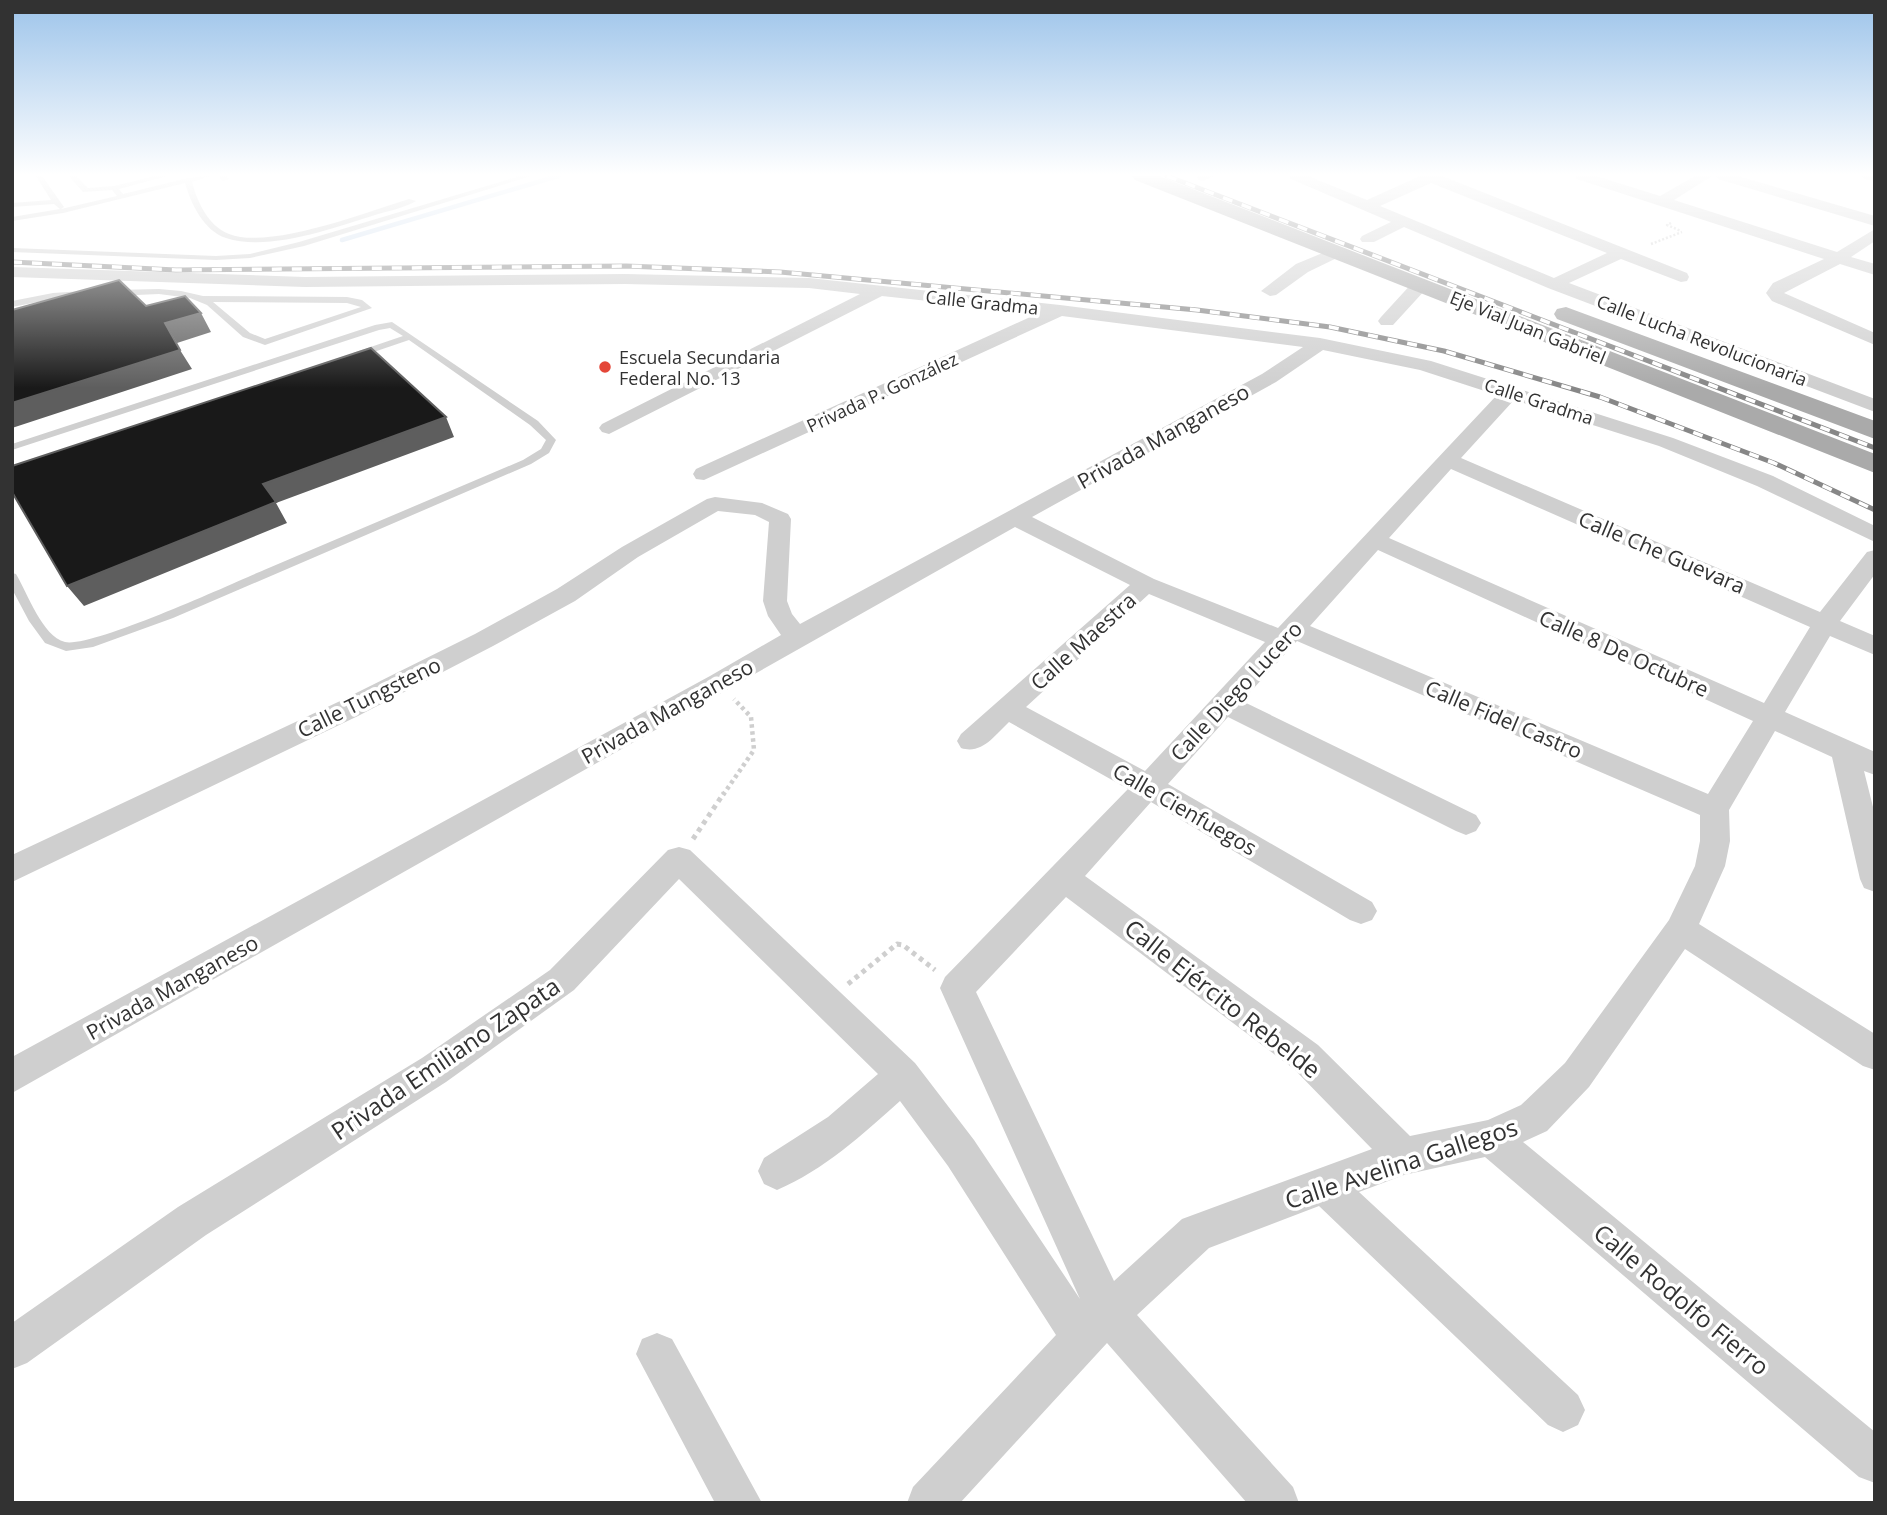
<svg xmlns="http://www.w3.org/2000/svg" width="1887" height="1515" font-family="'Open Sans',sans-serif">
	<rect width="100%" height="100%" fill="#fff"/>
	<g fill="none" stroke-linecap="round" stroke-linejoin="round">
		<path stroke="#cddced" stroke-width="4.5" d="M 342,240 L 558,176"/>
		<path stroke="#cfcfcf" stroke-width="2.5" stroke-dasharray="2 2" stroke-linecap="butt" d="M 1671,223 L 1667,225 L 1681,231
			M 1651,244 L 1682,232"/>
		<path stroke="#cfcfcf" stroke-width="4.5" stroke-dasharray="3.5 3.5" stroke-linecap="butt" d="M 723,795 L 754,750 L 751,717 L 734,699"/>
		<path stroke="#cfcfcf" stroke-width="5" stroke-dasharray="4.5 4.5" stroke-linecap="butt" d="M 693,839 L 724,793
			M 848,984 L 897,944 L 903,945 L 935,970"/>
		<path fill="#cfcfcf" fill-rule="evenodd" d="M 36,176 L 42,176 L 64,207 L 61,209 L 117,196 L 112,190 L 83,192 L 69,176 L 76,176 L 88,188 L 114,186 L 155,176 L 167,176 L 119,189 L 123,194 L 188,178 L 209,176 L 192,182 C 197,201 208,226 229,234 C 269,250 367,212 409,199 L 416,201 C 404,208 388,211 375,215 C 334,228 268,252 226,238 C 204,231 191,204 185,183 L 63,213 L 12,221 L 12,217 L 60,209 L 54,204 L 12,207 L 12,203 L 51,200 Z
			M 219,176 L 226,176 L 229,179 L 222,181 Z
			M 520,176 L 531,176 L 304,246 L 250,258 L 216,260 L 12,252 L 12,248 L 216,256 L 250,254 L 299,242 Z
			M 159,289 L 181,291 L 203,296 L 347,297 L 362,300 L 372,308 L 265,345 L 243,337 L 207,305 L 190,298 L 159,294 L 114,296 L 110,293 L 114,290 ZM 213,302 L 347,303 L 361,307 L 265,339 L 250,333 Z
			M 83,291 L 86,292 L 86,296 L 53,299 L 12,307 L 12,301 L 53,293 Z
			M 392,322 L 538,421 L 556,440 L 549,453 L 531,464 L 173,618 L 93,647 L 66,651 L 45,643 L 29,621 L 12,589 L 12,573 L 16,574 C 28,594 42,636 65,642 C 92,648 231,584 264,570 C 350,533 437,497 523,460 L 541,449 L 546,440 L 530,425 L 409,340 L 359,357 L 353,357 L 353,353 L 403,336 L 390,328 L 379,330 L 12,450 L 12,444 L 375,325 Z"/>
		<path fill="#cfcfcf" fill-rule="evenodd" d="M 1197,176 L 1213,176 L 1203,181 L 1198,180 Z
			M 1289,176 L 1308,176 L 1367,200 L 1420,176 L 1442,176 L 1687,273 L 1689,277 L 1687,281 L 1681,282 L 1621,259 L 1569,283 L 1875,399 L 1875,412 L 1548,288 L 1404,227 L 1374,242 L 1362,242 L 1360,239 L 1362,236 L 1391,222 L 1291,179 ZM 1431,183 L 1607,253 L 1554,278 L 1380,206 Z
			M 1575,176 L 1596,176 L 1660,196 L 1695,176 L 1712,176 L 1674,200 L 1837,252 L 1875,229 L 1875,241 L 1851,257 L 1875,264 L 1875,275 L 1840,264 L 1784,293 L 1875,333 L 1875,345 L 1772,301 L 1766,293 L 1773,283 L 1824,259 L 1577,179 Z
			M 1716,176 L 1738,176 L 1875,216 L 1875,226 L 1718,179 Z
			M 1862,176 L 1875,176 L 1875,181 L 1864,179 Z
			M 1337,247 L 1345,252 L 1343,255 L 1308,272 L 1276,295 L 1270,296 L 1261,291 L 1296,264 Z
			M 12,267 L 305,277 L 625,274 L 809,278 L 1060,305 L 1320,338 L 1431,361 L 1673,438 L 1773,476 L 1875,526 L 1875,542 L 1757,486 L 1659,446 L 1514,400 L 1461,458 L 1820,612 L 1867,552 L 1875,550 L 1875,574 L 1840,621 L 1875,636 L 1875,655 L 1830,636 L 1785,712 L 1875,752 L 1875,775 L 1864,771 L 1875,815 L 1875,892 L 1864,888 L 1860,879 L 1832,757 L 1775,731 L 1729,810 L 1730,841 L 1725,866 L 1699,924 L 1875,1034 L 1875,1070 L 1863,1066 L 1685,949 L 1589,1087 L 1547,1131 L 1523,1142 L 1875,1432 L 1875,1483 L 1859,1477 L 1485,1157 L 1404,1175 L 1359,1192 L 1578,1395 L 1585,1410 L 1578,1425 L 1563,1432 L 1548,1425 L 1319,1206 L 1209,1248 L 1137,1315 L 1293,1487 L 1299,1503 L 1247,1503 L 1107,1343 L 960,1503 L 907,1503 L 913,1487 L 1056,1335 L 948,1166 L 900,1101 C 863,1134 824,1170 777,1190 L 764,1184 L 758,1171 L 764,1158 L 828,1117 L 878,1074 L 679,879 L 574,990 L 446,1082 L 206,1235 L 27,1363 L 12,1369 L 12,1323 L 178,1207 L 422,1058 L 550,970 L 668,850 L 679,847 L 690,850 L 915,1063 L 974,1140 L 1080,1299 L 940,988 L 945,977 L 1128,789 L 1009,722 C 995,735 982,755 961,748 L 957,741 L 961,734 L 1130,585 L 1015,527 L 12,1093 L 12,1057 L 710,676 L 781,635 L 768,616 L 763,601 L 769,522 L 755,515 L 718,511 L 638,557 L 575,601 L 493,646 L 358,716 L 12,882 L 12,855 L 338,702 L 475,634 L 557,589 L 622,547 L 707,499 L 715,497 L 762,503 L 788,514 L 791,519 L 787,601 L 792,614 L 800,624 L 1262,374 L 1303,347 L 1062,316 L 704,480 L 696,479 L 693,474 L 696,469 L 1039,313 L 882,296 L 609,434 L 602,432 L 599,428 L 602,424 L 860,294 L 809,288 L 625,284 L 305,287 L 12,277 ZM 1323,350 L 1420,370 L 1497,395 L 1278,628 L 1154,579 L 1032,517 L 1276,382 ZM 1451,469 L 1810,627 L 1764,703 L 1389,538 ZM 1378,550 L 1753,721 L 1708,794 L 1310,626 ZM 1149,594 L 1265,642 L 1145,771 L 1026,707 ZM 1297,641 L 1700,815 L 1700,841 L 1695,866 L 1669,920 L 1565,1063 L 1521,1105 L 1488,1120 L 1410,1136 L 1318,1045 L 1085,876 L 1151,802 L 1350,920 L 1361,924 L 1372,920 L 1377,911 L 1372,902 L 1168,784 L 1228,717 L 1456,831 L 1466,835 L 1476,831 L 1481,823 L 1476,815 L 1242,701 ZM 1066,897 L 1294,1069 L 1372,1149 L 1182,1219 L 1114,1281 L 976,992 Z
			M 1420,280 L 1429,285 L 1426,289 L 1393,325 L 1381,325 L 1378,321 L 1381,317 L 1414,281 Z
			M 657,1333 L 672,1339 L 762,1503 L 715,1503 L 636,1354 L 642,1339 Z"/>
		<path fill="#aaa" fill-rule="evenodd" d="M 1132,176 L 1159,176 L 1875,454 L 1875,473 L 1135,180 Z
			M 1566,307 L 1875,421 L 1875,439 L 1557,319 L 1554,314 L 1557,309 Z"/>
		<g stroke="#878787" stroke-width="5">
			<path id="rail" d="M 1167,176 L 1875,448
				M 12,262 L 176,270 L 626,266 L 780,272 L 1197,310 L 1330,327 L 1444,351 L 1600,397 L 1774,463 L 1875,510"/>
		</g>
		<use href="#rail" stroke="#fff" stroke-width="3.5" stroke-dasharray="10" stroke-linecap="butt"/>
	</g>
	<path fill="#5e5e5e" d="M 201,313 L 211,332 L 177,343 L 165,323 Z
		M 180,350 L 192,369 L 12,428 L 12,403 Z
		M 446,417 L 454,437 L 276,503 L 287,523 L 84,606 L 67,586 L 263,484 Z"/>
	<path fill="#191919" stroke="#5e5e5e" stroke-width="2" d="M 119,280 L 146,306 L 185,296 L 201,313 L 165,323 L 180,350 L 12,403 L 12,310 Z
		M 371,348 L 446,417 L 263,484 L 276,502 L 67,586 L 12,492 L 12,466 Z"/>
	<linearGradient id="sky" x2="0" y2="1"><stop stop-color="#9dc4ea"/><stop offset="0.45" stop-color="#fff"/><stop offset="1" stop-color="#fff" stop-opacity="0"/></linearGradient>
	<rect width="1887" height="388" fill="url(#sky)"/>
	<circle fill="#e44638" stroke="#fff" stroke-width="2.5" cx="605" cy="367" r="7"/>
	<g text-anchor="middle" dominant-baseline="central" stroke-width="7" stroke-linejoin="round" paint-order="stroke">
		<g font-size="18" fill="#323232" stroke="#fff">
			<text transform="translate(982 302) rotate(6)">Calle Gradma</text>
			<text transform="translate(1528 327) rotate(22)">Eje Vial Juan Gabriel</text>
			<text transform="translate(1702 340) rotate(21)">Calle Lucha Revolucionaria</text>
			<text transform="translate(882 392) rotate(-25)">Privada P. González</text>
			<text transform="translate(1539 401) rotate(18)">Calle Gradma</text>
		</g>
		<g font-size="18" fill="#323232" stroke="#fff" text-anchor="start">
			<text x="619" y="357">Escuela Secundaria<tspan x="619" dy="21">Federal No. 13</tspan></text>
		</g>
		<g font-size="21" fill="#323232" stroke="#fff">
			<text transform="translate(1163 436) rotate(-29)">Privada Manganeso</text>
			<text transform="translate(1662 552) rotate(23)">Calle Che Guevara</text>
			<text transform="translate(1083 641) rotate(-42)">Calle Maestra</text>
			<text transform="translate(1624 653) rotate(24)">Calle 8 De Octubre</text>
			<text transform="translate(1236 691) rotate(-47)">Calle Diego Lucero</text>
			<text transform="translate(369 697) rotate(-26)">Calle Tungsteno</text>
			<text transform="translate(667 711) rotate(-29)">Privada Manganeso</text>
			<text transform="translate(1504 719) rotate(23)">Calle Fidel Castro</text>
			<text transform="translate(1185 809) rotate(30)">Calle Cienfuegos</text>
			<text transform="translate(172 987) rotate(-29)">Privada Manganeso</text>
		</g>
		<g font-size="24" fill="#323232" stroke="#fff">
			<text transform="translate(1223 998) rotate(38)">Calle Ejército Rebelde</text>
			<text transform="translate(445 1058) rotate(-34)">Privada Emiliano Zapata</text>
			<text transform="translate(1401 1163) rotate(-18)">Calle Avelina Gallegos</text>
			<text transform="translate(1682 1299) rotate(40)">Calle Rodolfo Fierro</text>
		</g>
	</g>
	<rect width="1887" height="1515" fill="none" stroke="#323232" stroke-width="28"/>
</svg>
